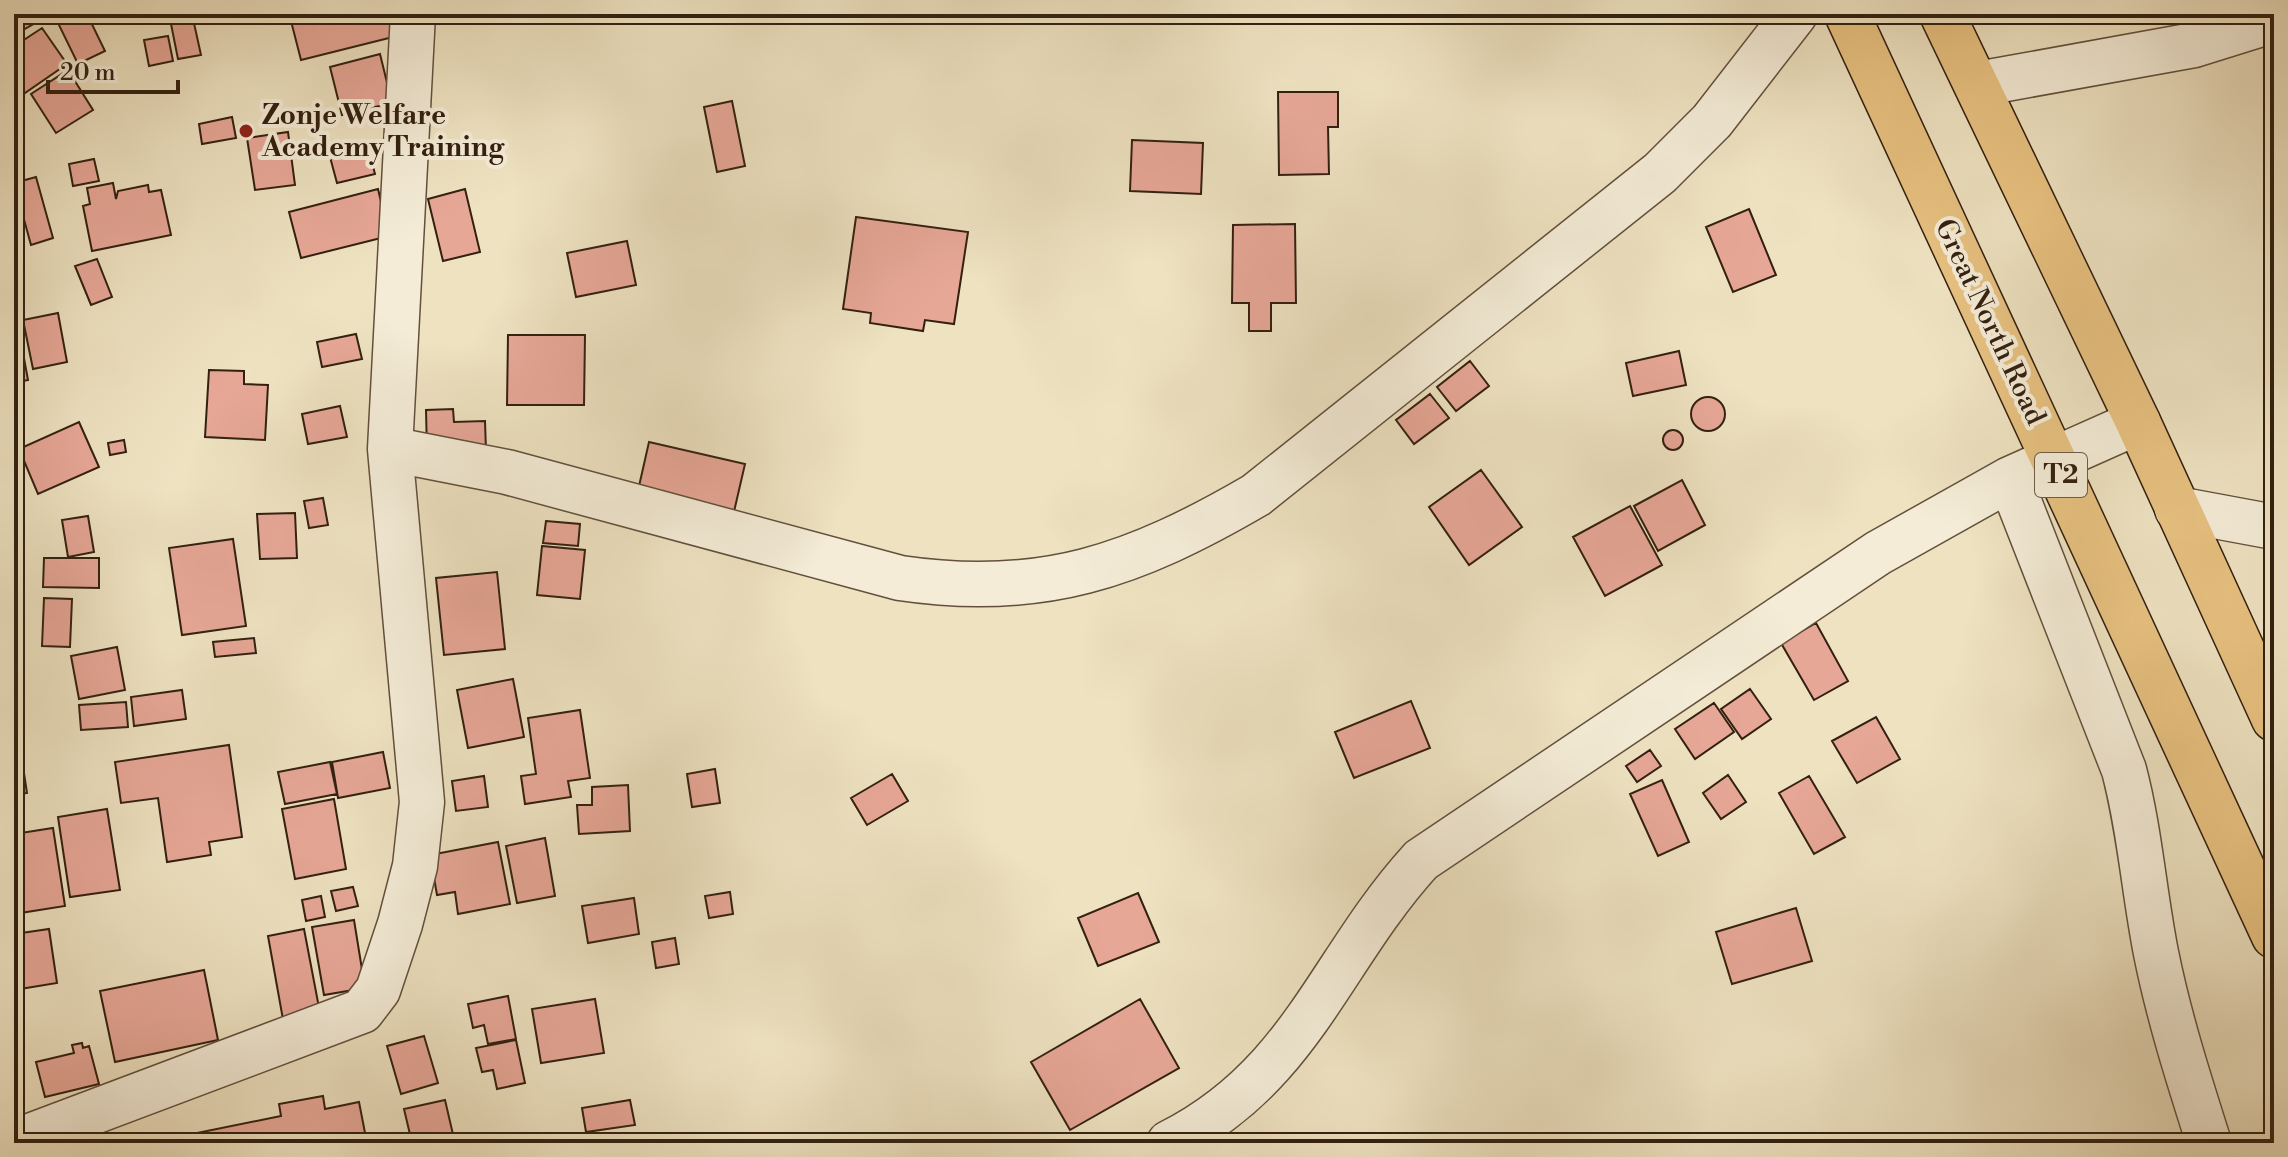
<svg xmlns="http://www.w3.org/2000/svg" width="2288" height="1157" font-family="'Libre Bodoni',serif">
	<rect width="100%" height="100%" fill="#eee2c1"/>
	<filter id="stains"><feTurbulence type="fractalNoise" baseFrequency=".0025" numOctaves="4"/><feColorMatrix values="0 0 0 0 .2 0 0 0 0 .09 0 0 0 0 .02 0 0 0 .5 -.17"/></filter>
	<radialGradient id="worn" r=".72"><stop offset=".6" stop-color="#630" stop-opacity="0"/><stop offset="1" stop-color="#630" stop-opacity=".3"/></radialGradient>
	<path fill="#e7a797" stroke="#332010" stroke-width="2" d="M 14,14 L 33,14 L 37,22 L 14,35 Z
		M 71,14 L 87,14 L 105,51 L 78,64 L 57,21 Z
		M 169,14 L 192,14 L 201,55 L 178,59 Z
		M 321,14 L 396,14 L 401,35 L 301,60 L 291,21 Z
		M 42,28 L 67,64 L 22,95 L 14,83 L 14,42 L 16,45 Z
		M 168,36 L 173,61 L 149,66 L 144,40 Z
		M 380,54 L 392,103 L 342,115 L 330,67 Z
		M 68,70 L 93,110 L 56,133 L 31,94 Z
		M 1278,92 L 1338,92 L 1338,127 L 1328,127 L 1329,174 L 1279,175 Z
		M 732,101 L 745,166 L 717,172 L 704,107 Z
		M 232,117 L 236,138 L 202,144 L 199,124 Z
		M 288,132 L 295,185 L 255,190 L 247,138 Z
		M 1132,140 L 1203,143 L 1201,194 L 1130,191 Z
		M 368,147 L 375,174 L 337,183 L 330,157 Z
		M 94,159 L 99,181 L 73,186 L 69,164 Z
		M 36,177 L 53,238 L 31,245 L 14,183 Z
		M 113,183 L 116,199 L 118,191 L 148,185 L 149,192 L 161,190 L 171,235 L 92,251 L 83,206 L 90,204 L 87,188 Z
		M 378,189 L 389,236 L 301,258 L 289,212 Z
		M 465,189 L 480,252 L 443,261 L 428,199 Z
		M 1749,209 L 1776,275 L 1733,292 L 1706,227 Z
		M 856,217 L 968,232 L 954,324 L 925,320 L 923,331 L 870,323 L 871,313 L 843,309 Z
		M 1295,224 L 1296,303 L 1271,303 L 1271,331 L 1249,331 L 1249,303 L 1232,303 L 1233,225 Z
		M 627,241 L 636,285 L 576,297 L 567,253 Z
		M 97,259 L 112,297 L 91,305 L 75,266 Z
		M 58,313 L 67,362 L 33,369 L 23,320 Z
		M 356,334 L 362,359 L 322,367 L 317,342 Z
		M 508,335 L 585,335 L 584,405 L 507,405 Z
		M 21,342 L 28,380 L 14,383 L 14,343 Z
		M 1679,351 L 1686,385 L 1633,396 L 1626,363 Z
		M 1470,361 L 1489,386 L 1456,411 L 1437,387 Z
		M 209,370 L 244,371 L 244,384 L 268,385 L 265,440 L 205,437 Z
		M 1430,394 L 1449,418 L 1414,444 L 1396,420 Z
		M1691 414a17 17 0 1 1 34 0a17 17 0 1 1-34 0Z
		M 340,406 L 347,437 L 308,444 L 302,414 Z
		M 453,409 L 454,422 L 485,421 L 486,451 L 427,453 L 426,410 Z
		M 79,422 L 99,467 L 38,494 L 19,449 Z
		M1663 440a10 10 0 1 1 20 0a10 10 0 1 1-20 0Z
		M 124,440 L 126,452 L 110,455 L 108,443 Z
		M 649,442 L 745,464 L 733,516 L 637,495 Z
		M 1481,470 L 1522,527 L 1469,565 L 1429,507 Z
		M 1682,480 L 1705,525 L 1658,551 L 1634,506 Z
		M 323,498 L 328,525 L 309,528 L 304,501 Z
		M 1630,506 L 1662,565 L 1605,596 L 1573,537 Z
		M 295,513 L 297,558 L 260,559 L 257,514 Z
		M 88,516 L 94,552 L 68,557 L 62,520 Z
		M 546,521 L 580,524 L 578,546 L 543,543 Z
		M 233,539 L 246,626 L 182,635 L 169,548 Z
		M 542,546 L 585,550 L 580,599 L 537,595 Z
		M 44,558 L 99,558 L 99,588 L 43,587 Z
		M 497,572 L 505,649 L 444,655 L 436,578 Z
		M 44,598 L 72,599 L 70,647 L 42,646 Z
		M 1816,623 L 1848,681 L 1814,700 L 1781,643 Z
		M 254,638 L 256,653 L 215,657 L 213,642 Z
		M 117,647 L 125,690 L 79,699 L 71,656 Z
		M 513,679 L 524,737 L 468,748 L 457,690 Z
		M 1750,689 L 1771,719 L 1742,739 L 1721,709 Z
		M 182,690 L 186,719 L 134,726 L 131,697 Z
		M 1411,701 L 1430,748 L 1354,778 L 1335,732 Z
		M 126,702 L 128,727 L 81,730 L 79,705 Z
		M 1714,703 L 1734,732 L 1695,759 L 1675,729 Z
		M 580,710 L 590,778 L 568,781 L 571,797 L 525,804 L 521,776 L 536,774 L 528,718 Z
		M 1876,717 L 1900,759 L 1857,783 L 1832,741 Z
		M 229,745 L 242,837 L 209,842 L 211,855 L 167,862 L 158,798 L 121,803 L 115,762 Z
		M 1650,750 L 1661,766 L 1637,782 L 1626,766 Z
		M 383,752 L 390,788 L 338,798 L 332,762 Z
		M 22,760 L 27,793 L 14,795 L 14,761 Z
		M 330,762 L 337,794 L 285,804 L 278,772 Z
		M 715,769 L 720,803 L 692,807 L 687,774 Z
		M 892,774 L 908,801 L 867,825 L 851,798 Z
		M 1728,775 L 1746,802 L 1721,819 L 1703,793 Z
		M 484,776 L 488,807 L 456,811 L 452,781 Z
		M 1809,776 L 1845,837 L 1814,854 L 1779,793 Z
		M 1662,780 L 1689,842 L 1658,856 L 1630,794 Z
		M 628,785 L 630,831 L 579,834 L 577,805 L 592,805 L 592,787 Z
		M 334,799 L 346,869 L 295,879 L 282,809 Z
		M 107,809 L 120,890 L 70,897 L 58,817 Z
		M 53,828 L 65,906 L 14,914 L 14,834 Z
		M 545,838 L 555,896 L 517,903 L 506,846 Z
		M 498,842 L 510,904 L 458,914 L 455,892 L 437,895 L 430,855 Z
		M 353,887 L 358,906 L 336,911 L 331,891 Z
		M 730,892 L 733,914 L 709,918 L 705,896 Z
		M 1138,893 L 1159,942 L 1098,966 L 1078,918 Z
		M 321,896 L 325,917 L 306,921 L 302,900 Z
		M 634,898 L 639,934 L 588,943 L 582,906 Z
		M 1796,908 L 1812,961 L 1732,984 L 1716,932 Z
		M 354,920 L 365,988 L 324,995 L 312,927 Z
		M 49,929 L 57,983 L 14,990 L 14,934 Z
		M 304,929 L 321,1018 L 284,1025 L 268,936 Z
		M 675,938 L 679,964 L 656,968 L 652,942 Z
		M 204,970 L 218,1040 L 115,1062 L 100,991 Z
		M 508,996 L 516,1039 L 488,1044 L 484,1025 L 473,1028 L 468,1004 Z
		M 595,999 L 604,1053 L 541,1063 L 532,1009 Z
		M 1140,999 L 1179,1068 L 1070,1130 L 1031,1062 Z
		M 424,1036 L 438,1083 L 401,1094 L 387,1046 Z
		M 516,1040 L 525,1083 L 497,1089 L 493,1070 L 482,1072 L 476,1048 Z
		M 82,1043 L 83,1048 L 89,1046 L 99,1084 L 45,1097 L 36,1062 L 74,1053 L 72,1045 Z
		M 323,1096 L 325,1109 L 359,1102 L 367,1143 L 194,1143 L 192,1134 L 281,1116 L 279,1104 Z
		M 445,1100 L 455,1143 L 412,1143 L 404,1109 Z
		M 630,1100 L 635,1125 L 586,1132 L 582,1108 Z"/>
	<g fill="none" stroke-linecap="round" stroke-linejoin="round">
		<g stroke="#62503c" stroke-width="47">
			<path id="minor" d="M 1978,84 L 2194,45 L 2274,20
				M 390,449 L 507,472 L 900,578 C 1042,599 1134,566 1256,495 L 1660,173 L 1712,121 L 1795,14
				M 2010,479 L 2124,770 C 2140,831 2144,892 2156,953 C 2169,1018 2189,1080 2209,1143
				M 2177,509 L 2274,527
				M 14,1142 L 362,1011 L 378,990 L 400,924 L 415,866 L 422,802 L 390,449 L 413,14
				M 1169,1143 C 1302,1076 1329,961 1421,860 L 1878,553 L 2010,479 L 2138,422"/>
		</g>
		<g stroke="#332010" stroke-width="47">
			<path id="highway" d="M 1847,14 L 2274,936
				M 1942,14 L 2138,422 L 2274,719"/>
		</g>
		<use href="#minor" stroke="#f4ecd7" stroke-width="44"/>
		<use href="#highway" stroke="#e7c180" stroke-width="44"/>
	</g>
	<circle fill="#8f2418" stroke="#f4ecd7" stroke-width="3" cx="246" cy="131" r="8"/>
	<g text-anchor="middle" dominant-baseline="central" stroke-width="8" stroke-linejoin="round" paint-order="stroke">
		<rect fill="#f4ecd7" stroke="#6d5d4c" stroke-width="2" x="2035" y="453" width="52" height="44" rx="6"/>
		<g font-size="26" font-weight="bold" fill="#332010">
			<text x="2061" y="475">T2</text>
		</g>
		<g font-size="28" font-weight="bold" fill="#332010" stroke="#f4ecd7" text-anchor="start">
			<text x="262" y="115">Zonje Welfare<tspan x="262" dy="32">Academy Training</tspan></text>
		</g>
		<g font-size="28" fill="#332010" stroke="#f4ecd7">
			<text transform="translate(1990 322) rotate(65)">Great North Road</text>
		</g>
	</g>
	<rect width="2288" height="1157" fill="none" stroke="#eee2c1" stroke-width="48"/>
	<rect x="16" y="16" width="2256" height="1125" fill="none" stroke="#332010" stroke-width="4"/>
	<rect x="24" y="24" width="2240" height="1109" fill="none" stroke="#332010" stroke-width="2"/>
	<path d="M48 80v12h130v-12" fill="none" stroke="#332010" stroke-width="4"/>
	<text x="60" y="80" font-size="24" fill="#332010" stroke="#f4ecd7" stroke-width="6" paint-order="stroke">20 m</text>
	<rect width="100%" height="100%" filter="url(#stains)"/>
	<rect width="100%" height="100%" fill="url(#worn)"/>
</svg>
